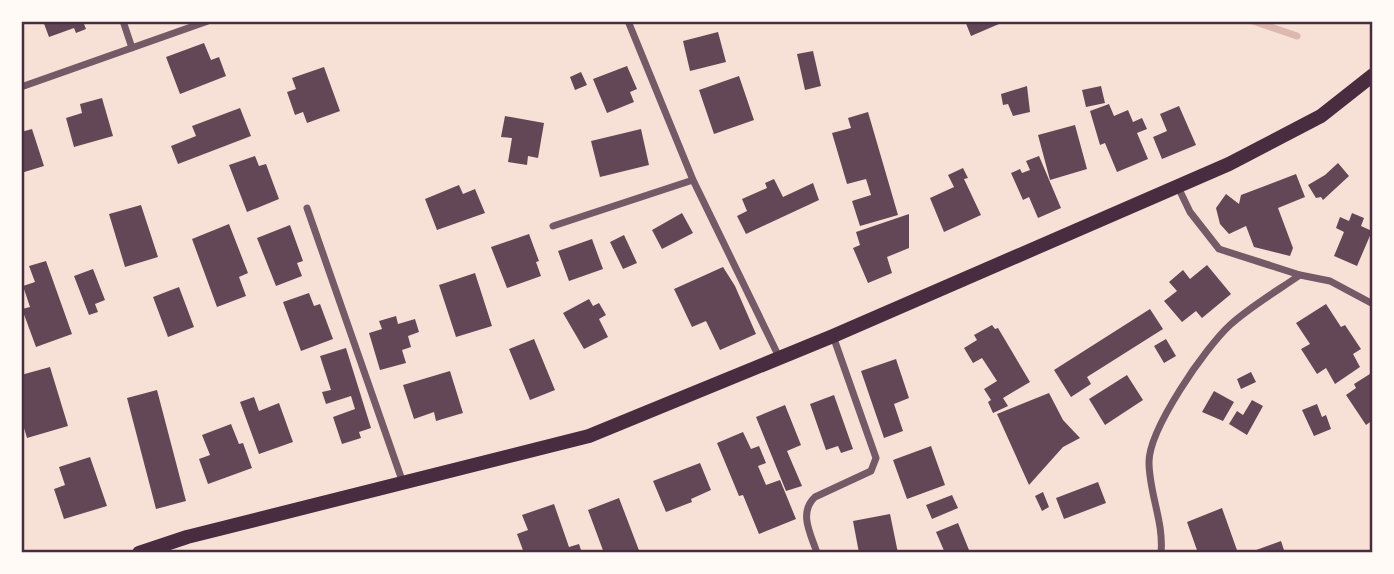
<svg xmlns="http://www.w3.org/2000/svg" width="1394" height="574" font-family="Overpass,sans-serif">
	<rect width="100%" height="100%" fill="#f7e1d7"/>
	<g fill="none" stroke-linecap="round" stroke-linejoin="round">
		<path stroke="#dcb8b0" stroke-width="7" d="M 1253,21 L 1297,36"/>
	</g>
	<path fill="#644757" d="M 43,21 L 90,21 L 84,24 L 86,29 L 76,33 L 74,28 L 49,37 Z
		M 965,21 L 1006,21 L 971,36 Z
		M 718,32 L 726,62 L 690,71 L 683,41 Z
		M 204,43 L 211,60 L 219,57 L 226,76 L 180,94 L 166,57 Z
		M 813,51 L 821,86 L 805,90 L 797,54 Z
		M 627,66 L 637,89 L 630,92 L 634,102 L 607,113 L 593,79 Z
		M 324,67 L 340,111 L 307,123 L 303,112 L 295,115 L 287,92 L 296,89 L 292,78 Z
		M 581,72 L 587,85 L 575,90 L 570,77 Z
		M 739,76 L 754,120 L 714,134 L 699,90 Z
		M 1027,86 L 1030,112 L 1013,116 L 1008,104 L 1003,105 L 1001,94 Z
		M 1101,86 L 1105,103 L 1086,107 L 1082,90 Z
		M 102,98 L 113,136 L 74,147 L 66,118 L 82,113 L 80,104 Z
		M 1109,104 L 1114,116 L 1128,110 L 1133,122 L 1142,118 L 1147,129 L 1137,133 L 1148,159 L 1117,172 L 1105,143 L 1100,145 L 1090,111 Z
		M 1179,106 L 1196,145 L 1162,159 L 1153,137 L 1167,131 L 1160,114 Z
		M 240,108 L 251,136 L 178,164 L 171,146 L 196,136 L 192,126 Z
		M 868,112 L 898,215 L 860,226 L 852,201 L 871,195 L 866,179 L 847,184 L 832,133 L 851,128 L 848,118 Z
		M 505,116 L 544,123 L 538,158 L 528,156 L 527,165 L 508,162 L 512,138 L 501,137 Z
		M 1075,125 L 1087,169 L 1050,180 L 1038,135 Z
		M 32,129 L 44,166 L 21,173 L 21,132 Z
		M 641,129 L 649,165 L 600,177 L 591,141 Z
		M 255,156 L 259,166 L 266,164 L 279,199 L 247,212 L 229,165 Z
		M 1039,156 L 1061,208 L 1038,218 L 1029,197 L 1023,200 L 1011,173 L 1020,169 L 1022,173 L 1030,170 L 1026,161 Z
		M 1338,163 L 1349,176 L 1323,200 L 1321,197 L 1316,198 L 1308,185 L 1325,175 Z
		M 963,168 L 968,178 L 964,179 L 981,215 L 944,232 L 930,198 L 954,187 L 948,175 Z
		M 1296,174 L 1305,197 L 1278,208 L 1293,248 L 1290,256 L 1254,247 L 1246,226 L 1229,234 L 1220,224 L 1216,208 L 1226,194 L 1239,204 L 1241,195 Z
		M 774,179 L 783,197 L 813,183 L 819,200 L 746,234 L 737,216 L 747,211 L 742,199 L 767,188 L 765,183 Z
		M 459,185 L 463,194 L 475,189 L 485,213 L 437,230 L 425,199 Z
		M 141,205 L 158,257 L 125,267 L 109,214 Z
		M 682,213 L 693,233 L 662,249 L 652,230 Z
		M 1352,213 L 1364,218 L 1361,226 L 1372,231 L 1357,266 L 1334,256 L 1344,232 L 1336,228 L 1340,217 L 1349,221 Z
		M 909,214 L 909,248 L 887,257 L 892,273 L 868,283 L 853,248 L 860,245 L 856,232 Z
		M 229,224 L 248,273 L 239,277 L 246,296 L 217,307 L 192,239 Z
		M 290,225 L 303,261 L 297,263 L 302,276 L 276,286 L 257,238 Z
		M 529,234 L 539,261 L 536,262 L 541,276 L 507,288 L 491,247 Z
		M 624,235 L 637,263 L 623,269 L 610,242 Z
		M 592,239 L 603,269 L 569,281 L 558,251 Z
		M 46,261 L 72,334 L 36,347 L 22,309 L 30,307 L 23,286 L 35,282 L 29,266 Z
		M 1207,265 L 1231,294 L 1202,318 L 1196,311 L 1182,322 L 1164,301 L 1177,291 L 1169,282 L 1183,270 L 1190,279 Z
		M 723,267 L 735,286 L 756,334 L 720,350 L 706,321 L 692,327 L 674,289 Z
		M 93,269 L 105,300 L 95,304 L 98,312 L 89,315 L 74,276 Z
		M 475,273 L 492,326 L 456,337 L 439,285 Z
		M 179,287 L 194,327 L 168,337 L 153,297 Z
		M 309,293 L 314,306 L 320,304 L 333,339 L 301,351 L 283,302 Z
		M 589,299 L 593,306 L 599,303 L 606,315 L 599,319 L 608,337 L 584,349 L 563,313 Z
		M 1326,304 L 1341,327 L 1345,325 L 1361,349 L 1353,354 L 1360,367 L 1335,384 L 1326,368 L 1317,374 L 1301,349 L 1310,344 L 1296,323 Z
		M 1150,309 L 1163,329 L 1087,377 L 1091,384 L 1071,397 L 1054,370 Z
		M 396,316 L 398,324 L 415,319 L 419,332 L 408,336 L 411,347 L 402,350 L 406,363 L 380,370 L 369,333 L 382,329 L 379,321 Z
		M 992,325 L 995,329 L 998,328 L 1030,382 L 1003,398 L 1008,406 L 993,413 L 988,402 L 991,400 L 984,389 L 997,381 L 982,358 L 973,363 L 964,348 L 977,340 L 974,335 Z
		M 534,339 L 555,390 L 530,400 L 509,349 Z
		M 1166,339 L 1176,356 L 1164,363 L 1154,346 Z
		M 346,348 L 371,428 L 359,432 L 361,438 L 342,444 L 333,417 L 355,409 L 351,396 L 326,404 L 322,392 L 331,390 L 320,356 Z
		M 896,359 L 909,398 L 894,404 L 903,431 L 884,438 L 861,371 Z
		M 50,367 L 68,426 L 27,438 L 21,418 L 21,375 Z
		M 450,371 L 463,413 L 436,421 L 434,412 L 414,419 L 403,385 Z
		M 1251,372 L 1256,382 L 1241,389 L 1237,379 Z
		M 1373,372 L 1373,420 L 1366,425 L 1346,395 L 1356,388 L 1354,384 Z
		M 1127,375 L 1143,400 L 1105,425 L 1089,399 Z
		M 157,390 L 186,501 L 156,509 L 127,398 Z
		M 1214,391 L 1234,402 L 1223,421 L 1202,412 Z
		M 1049,393 L 1063,420 L 1080,438 L 1063,447 L 1029,485 L 997,414 Z
		M 834,395 L 853,449 L 841,453 L 838,446 L 826,450 L 810,404 Z
		M 254,397 L 259,411 L 279,403 L 293,442 L 259,454 L 240,402 Z
		M 1252,400 L 1263,406 L 1247,435 L 1229,424 L 1237,411 L 1243,415 Z
		M 1317,404 L 1322,417 L 1326,415 L 1331,429 L 1314,436 L 1302,410 Z
		M 785,405 L 801,445 L 787,451 L 802,486 L 786,491 L 756,417 Z
		M 231,424 L 239,444 L 243,443 L 252,468 L 208,484 L 199,459 L 210,455 L 202,435 Z
		M 743,432 L 751,449 L 759,446 L 766,463 L 758,466 L 766,485 L 780,480 L 796,519 L 759,534 L 743,495 L 739,496 L 717,443 Z
		M 931,446 L 945,485 L 907,499 L 893,460 Z
		M 90,457 L 107,506 L 64,519 L 54,489 L 65,485 L 59,467 Z
		M 700,463 L 711,490 L 691,499 L 692,502 L 666,512 L 653,481 Z
		M 1098,482 L 1106,503 L 1064,519 L 1056,498 Z
		M 1043,492 L 1049,507 L 1042,511 L 1035,496 Z
		M 952,495 L 958,508 L 932,519 L 926,505 Z
		M 619,498 L 640,553 L 604,553 L 591,518 L 588,510 Z
		M 554,504 L 569,547 L 579,544 L 582,553 L 524,553 L 517,534 L 528,530 L 522,515 Z
		M 1222,508 L 1238,553 L 1198,553 L 1187,522 Z
		M 890,514 L 898,553 L 859,553 L 853,521 Z
		M 958,523 L 969,550 L 962,553 L 945,553 L 936,532 Z
		M 1281,541 L 1285,553 L 1248,553 Z"/>
	<g fill="none" stroke-linecap="round" stroke-linejoin="round">
		<path stroke="#755966" stroke-width="7" d="M 123,21 L 132,48
			M 628,21 L 693,180 L 779,357
			M 21,87 L 208,21
			M 1178,187 L 1190,212 L 1219,249 L 1300,275 L 1330,281 L 1373,304
			M 307,208 L 403,483
			M 553,226 L 693,180
			M 817,553 C 811,534 798,513 815,497 L 871,471 L 876,458 L 833,336
			M 1161,553 C 1164,522 1149,493 1149,462 C 1149,429 1205,348 1230,325 C 1251,306 1277,291 1300,275"/>
		<path stroke="#4a2c40" stroke-width="14" d="M 139,553 L 187,537 L 589,436 L 833,336 L 1229,164 L 1321,116 L 1373,75"/>
	</g>
	<rect width="1394" height="574" fill="none" stroke="#fffaf5" stroke-width="46"/>
	<rect x="23" y="23" width="1348" height="528" fill="none" stroke="#4a2c40" stroke-width="2.5"/>
</svg>
